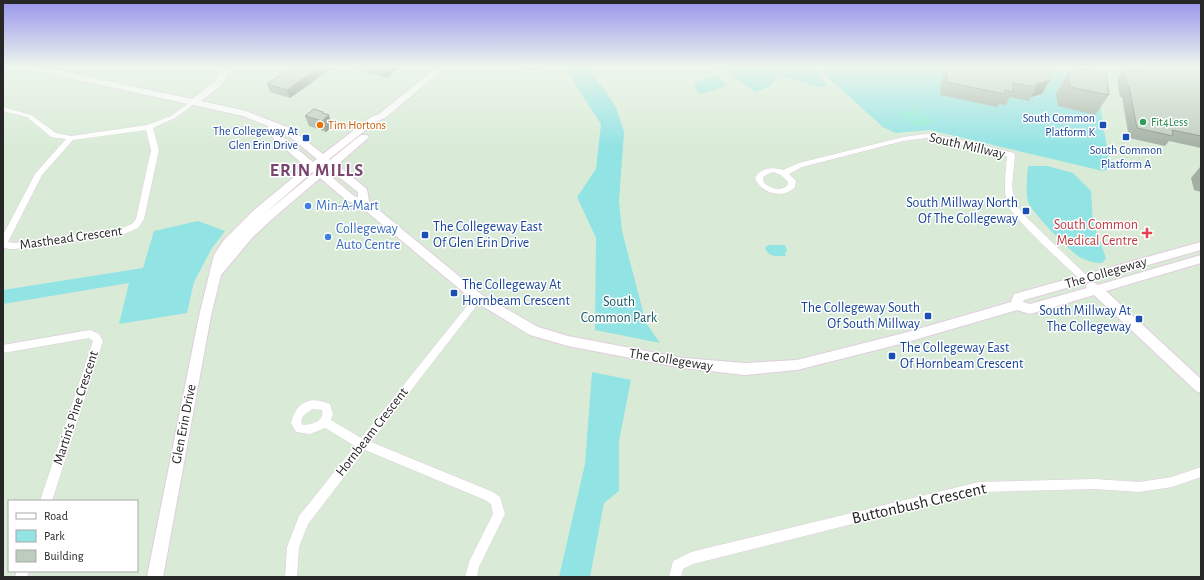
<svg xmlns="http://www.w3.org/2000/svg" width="1204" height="580" font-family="'Alegreya Sans',sans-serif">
	<rect width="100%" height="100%" fill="#d9ebd7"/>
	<path fill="#91e3e4" d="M 564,67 L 588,67 L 616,107 L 624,132 L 619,201 L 622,231 L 646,323 L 660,343 L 595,330 L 596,238 L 577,197 L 596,169 L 601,124 Z
		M 713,67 L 814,67 L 828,86 L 820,87 L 779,75 L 769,87 L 755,92 L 722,69 Z
		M 820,67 L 1046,67 L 1096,79 L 1110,168 L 1103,171 L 930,130 L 895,133 L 883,127 L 825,75 Z
		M 716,75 L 727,86 L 699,94 L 694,83 Z
		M 1028,166 L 1047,166 L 1073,173 L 1091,191 L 1093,223 L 1106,258 L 1102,263 C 1094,263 1088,261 1081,258 C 1069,251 1036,216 1029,204 C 1025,196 1027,176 1028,166 Z
		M 198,221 L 225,231 L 212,248 L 194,282 L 187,313 L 119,324 L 129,283 L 3,304 L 3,290 L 143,268 L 154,231 Z
		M 768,245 L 785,245 L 787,251 L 785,253 L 786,256 C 777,256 769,258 765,248 Z
		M 592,372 L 631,380 L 619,441 L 619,491 L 604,503 L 590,577 L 559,577 L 585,464 Z"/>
	<path fill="#8cecd7" d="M 918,108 L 925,114 L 905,119 L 898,113 Z
		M 928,116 L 935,122 L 915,127 L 907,121 Z"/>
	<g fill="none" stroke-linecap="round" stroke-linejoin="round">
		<g stroke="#e1cdde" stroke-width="1">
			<path id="minor" d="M 193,100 L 196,102 L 195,103 L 175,118 L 153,128 L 159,150 L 144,219 L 138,228 L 124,234 L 15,249 L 8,249 L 3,247 L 3,235 L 35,174 L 66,139 L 51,137 L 27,117 L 3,111 L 3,107 L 31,115 L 56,133 L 71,136 L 147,125 L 171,116 ZM 146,130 L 151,150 L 136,219 L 132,224 L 122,228 L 15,243 L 8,242 L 42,175 L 73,140 Z
				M 926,134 L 947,137 L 1014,153 L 1015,155 L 1012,186 L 1015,204 L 1024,215 L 1088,277 L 1089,279 L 1088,281 L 1082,281 C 1068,268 1011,217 1007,203 C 1003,187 1006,172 1007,156 L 947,141 L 926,138 L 903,141 L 802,167 L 789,174 L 796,181 L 795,187 C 783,200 760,193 755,178 C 762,167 772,167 783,170 L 799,163 L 903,137 ZM 773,172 L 781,175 L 788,182 L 787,186 C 779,191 772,189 764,183 L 763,177 L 768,174 Z
				M 478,295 L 481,296 L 483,298 L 481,300 L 371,442 L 493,492 L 500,497 L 505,514 L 479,567 L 477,577 L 465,577 L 469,562 L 493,514 L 491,504 L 485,500 L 365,450 L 308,524 L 299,547 L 297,577 L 285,577 L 287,547 L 299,516 L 355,446 L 325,428 L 310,434 L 296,432 L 291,423 C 296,402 310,395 330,404 L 333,414 L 331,420 L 361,438 L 475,296 ZM 312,409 L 322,410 C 325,421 312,425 303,425 L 301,422 L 303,416 Z
				M 90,330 L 99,334 L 103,341 L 52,501 L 40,501 L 93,341 L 89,338 L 3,353 L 3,345 Z
				M 1201,467 L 1201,477 L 1172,487 L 1139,492 L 1095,489 L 979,492 L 693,564 L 683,569 L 681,577 L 669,577 L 673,561 L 691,552 L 979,482 L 1095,479 L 1139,482 L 1172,477 Z
				M 17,571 L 29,571 L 27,577 L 15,577 Z"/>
		</g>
		<g stroke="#e1cdde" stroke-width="2">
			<path id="tertiary" d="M 28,67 L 42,67 L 192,99 L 215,81 L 223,67 L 231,67 C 228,83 213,92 201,101 L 243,110 L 290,128 L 323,154 L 371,117 L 379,114 L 437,67 L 446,67 L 385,118 L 377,121 L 329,159 L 330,160 L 361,135 L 367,135 L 369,137 L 367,139 L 337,165 L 367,189 L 369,202 L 482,295 L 538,327 L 568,336 L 683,358 L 745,363 L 797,360 L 904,333 L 1011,302 L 1014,294 L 1201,242 L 1201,250 L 1024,300 L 1023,302 L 1030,304 L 1087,288 L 1086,286 L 1088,283 L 1092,282 L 1098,285 L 1201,255 L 1201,263 L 1106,291 L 1201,379 L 1201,393 L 1196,391 L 1094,295 L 1030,314 L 1017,310 L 904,343 L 797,370 L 745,375 L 683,368 L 568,346 L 530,335 L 474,301 L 360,206 L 346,200 L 320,178 L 271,220 L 252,238 L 221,275 L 211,316 L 163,577 L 147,577 L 199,316 L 214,255 L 224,240 L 254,210 L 306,167 L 273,138 L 268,126 L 243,116 L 32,70 ZM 279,130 L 284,132 L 317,159 L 313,162 L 280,135 ZM 323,164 L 324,165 L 320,168 L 319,167 ZM 330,170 L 358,192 L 358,197 L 354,196 L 327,173 ZM 312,172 L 314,173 L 264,214 L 311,173 Z"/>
		</g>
		<use href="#minor" fill="#fff" fill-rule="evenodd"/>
		<use href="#tertiary" fill="#fff" fill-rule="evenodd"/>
	</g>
	<path fill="#a3afa3" d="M 293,67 L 331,67 L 332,68 L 290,98 L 270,92 L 267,84 Z
		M 350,67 L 400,67 L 386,78 Z
		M 943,67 L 1046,67 L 1042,94 L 1031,97 L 1029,101 L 1010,97 L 1006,105 L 999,104 L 997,107 L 940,95 Z
		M 1131,67 L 1201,67 L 1201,148 L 1169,141 L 1165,146 L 1129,138 L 1122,97 L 1120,97 L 1119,92 L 1117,79 L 1124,69 L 1132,70 Z
		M 1068,73 L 1109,95 L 1095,115 L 1058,106 L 1056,93 Z
		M 323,114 L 332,126 L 326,132 L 309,126 L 305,116 Z
		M 1200,167 L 1201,168 L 1201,192 L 1194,190 L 1191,178 Z"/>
	<path fill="#858f84" d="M 320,67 L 331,67 L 332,68 L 290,98 L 287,90 Z
		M 384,67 L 400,67 L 386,78 L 383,68 Z
		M 526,67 L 541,67 L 541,68 L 526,70 Z
		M 1050,80 L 1042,94 L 1031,97 L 1036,87 L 1036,84 Z
		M 323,112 L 325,118 L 329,115 L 332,126 L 326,132 L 322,121 L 322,113 Z"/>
	<path fill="#beccbd" stroke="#858f84" d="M 293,67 L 320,67 L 287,90 L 267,84 Z
		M 947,67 L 1046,67 L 1050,69 L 1050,80 L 1036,84 L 1036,87 L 1013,83 L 1013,92 L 1005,90 L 1004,94 L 946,82 Z
		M 1140,67 L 1201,67 L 1201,136 L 1172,130 L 1173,136 L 1137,128 L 1129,87 L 1127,86 L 1126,82 L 1124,69 L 1141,72 Z
		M 1082,69 L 1106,73 L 1109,95 L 1070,87 L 1068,73 Z
		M 314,109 L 323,112 L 322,113 L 329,115 L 322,121 L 305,116 Z"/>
	<linearGradient id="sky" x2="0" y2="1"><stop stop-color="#9794ec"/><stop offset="0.45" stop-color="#eef6ed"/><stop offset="1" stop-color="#eef6ed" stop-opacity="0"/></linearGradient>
	<rect width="1204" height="148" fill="url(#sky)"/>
	<circle fill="#2e9e5b" stroke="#fff" stroke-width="1.5" cx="1143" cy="122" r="4"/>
	<circle fill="#e8710a" stroke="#fff" stroke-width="1.5" cx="320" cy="125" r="4"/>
	<g fill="#1a4fb4" stroke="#fff" stroke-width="1.5">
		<rect x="1099" y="121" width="8" height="8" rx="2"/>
		<rect x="1122" y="133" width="8" height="8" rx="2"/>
		<rect x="302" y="134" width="8" height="8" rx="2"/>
		<rect x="1022" y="207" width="8" height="8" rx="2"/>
		<rect x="421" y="231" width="8" height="8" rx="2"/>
		<rect x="450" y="289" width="8" height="8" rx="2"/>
		<rect x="924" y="312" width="8" height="8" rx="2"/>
		<rect x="1135" y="315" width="8" height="8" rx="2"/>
		<rect x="888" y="352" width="8" height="8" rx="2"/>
	</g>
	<g fill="#3f7fe0" stroke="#fff" stroke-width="1.5">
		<circle cx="308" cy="206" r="4"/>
		<circle cx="328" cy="237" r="4"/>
	</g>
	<path fill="#e0444e" stroke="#fff" stroke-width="1.5" d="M1145 227h4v4h4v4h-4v4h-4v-4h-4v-4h4z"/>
	<g text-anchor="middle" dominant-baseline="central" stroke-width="3" stroke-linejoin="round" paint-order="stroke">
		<g font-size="12" fill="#164399" stroke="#fff" text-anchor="end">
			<text x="1095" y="118">South Common<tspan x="1095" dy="14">Platform K</tspan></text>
			<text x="298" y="131">The Collegeway At<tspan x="298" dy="14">Glen Erin Drive</tspan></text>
			<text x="1126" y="150" text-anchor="middle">South Common<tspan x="1126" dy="14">Platform A</tspan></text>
		</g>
		<g font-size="12" fill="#27864d" stroke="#fff" text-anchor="start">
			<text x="1151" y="122">Fit4Less</text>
		</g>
		<g font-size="12" fill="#c56008" stroke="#fff" text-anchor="start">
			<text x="328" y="125">Tim Hortons</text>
		</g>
		<g font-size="14" fill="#272727" stroke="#fff">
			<text transform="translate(967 146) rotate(13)">South Millway</text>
			<text transform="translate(71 238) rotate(-8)">Masthead Crescent</text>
			<text transform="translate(1106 273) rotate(-16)">The Collegeway</text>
			<text transform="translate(671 360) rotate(9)">The Collegeway</text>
			<text transform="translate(76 408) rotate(-72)">Martin's Pine Crescent</text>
			<text transform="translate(184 424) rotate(-79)">Glen Erin Drive</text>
			<text transform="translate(372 432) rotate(-52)">Hornbeam Crescent</text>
		</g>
		<g font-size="14" fill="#164399" stroke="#fff" text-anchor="end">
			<text x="1018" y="203">South Millway North<tspan x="1018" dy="16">Of The Collegeway</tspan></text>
			<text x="433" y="227" text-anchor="start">The Collegeway East<tspan x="433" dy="16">Of Glen Erin Drive</tspan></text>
			<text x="462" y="285" text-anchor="start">The Collegeway At<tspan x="462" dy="16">Hornbeam Crescent</tspan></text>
			<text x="920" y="308">The Collegeway South<tspan x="920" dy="16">Of South Millway</tspan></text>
			<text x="1131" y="311">South Millway At<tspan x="1131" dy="16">The Collegeway</tspan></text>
			<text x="900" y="348" text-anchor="start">The Collegeway East<tspan x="900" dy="16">Of Hornbeam Crescent</tspan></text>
		</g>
		<g font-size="14" fill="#366cbe" stroke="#fff" text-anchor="start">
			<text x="316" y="206">Min-A-Mart</text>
			<text x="336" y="229">Collegeway<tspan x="336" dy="16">Auto Centre</tspan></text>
		</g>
		<g font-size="14" fill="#be3a42" stroke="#fff" text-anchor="end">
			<text x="1138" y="225">South Common<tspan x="1138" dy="16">Medical Centre</tspan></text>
		</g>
		<g font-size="14" fill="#165965" stroke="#fff">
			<text x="619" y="302">South<tspan x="619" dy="16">Common Park</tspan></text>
		</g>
		<g font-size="17" fill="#272727" stroke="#fff">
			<text transform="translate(919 503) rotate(-13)">Buttonbush Crescent</text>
		</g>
		<g font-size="18" font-weight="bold" letter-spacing="1" fill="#794670" stroke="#fff">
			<text x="317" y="171">ERIN MILLS</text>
		</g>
	</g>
	<rect width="1204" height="580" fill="none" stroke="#272727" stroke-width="8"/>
	<rect x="8" y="500" width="130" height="72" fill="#ffffff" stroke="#a9a9a9"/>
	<rect x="16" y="513" width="20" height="6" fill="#ffffff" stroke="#a9a9a9"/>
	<text x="44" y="520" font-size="12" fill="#272727">Road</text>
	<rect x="16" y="530" width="20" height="12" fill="#91e3e4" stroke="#a9a9a9"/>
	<text x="44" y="540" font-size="12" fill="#272727">Park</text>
	<rect x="16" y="550" width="20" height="12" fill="#beccbd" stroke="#a9a9a9"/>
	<text x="44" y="560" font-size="12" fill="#272727">Building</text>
</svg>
